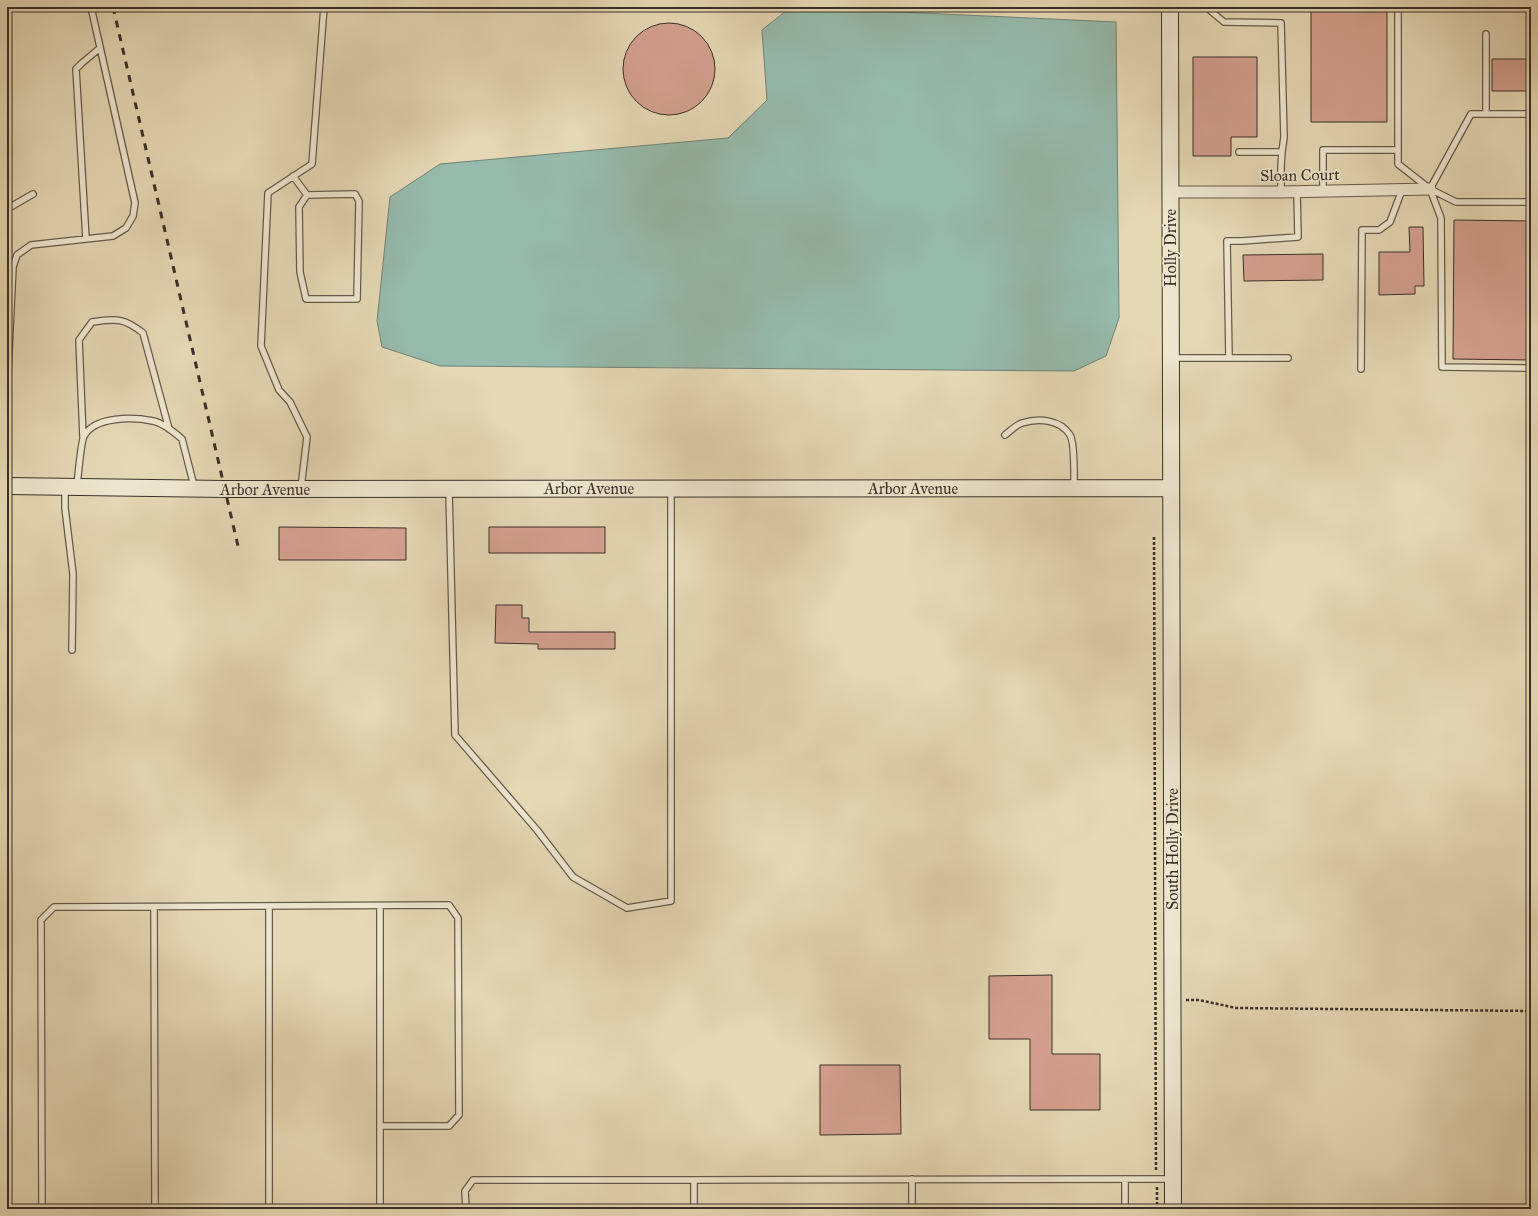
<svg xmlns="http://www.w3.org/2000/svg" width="1538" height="1216" font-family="'IM FELL Great Primer',serif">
	<rect width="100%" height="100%" fill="#e5d8b5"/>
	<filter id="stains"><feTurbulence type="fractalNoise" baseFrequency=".005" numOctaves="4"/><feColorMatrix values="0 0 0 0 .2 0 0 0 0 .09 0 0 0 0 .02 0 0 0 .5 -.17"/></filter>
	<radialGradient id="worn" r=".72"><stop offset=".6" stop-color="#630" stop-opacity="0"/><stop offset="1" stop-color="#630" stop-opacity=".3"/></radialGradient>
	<path fill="#96baab" stroke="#718376" d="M 791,7 L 1116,22 L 1119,318 L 1106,356 L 1074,371 L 440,366 L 382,347 L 377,321 L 390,197 L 440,164 L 728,138 L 767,100 L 762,30 Z"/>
	<path fill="#d3a08e" stroke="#3a3026" d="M 1311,7 L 1387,7 L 1387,122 L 1311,122 Z
		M623 69a46 46 0 1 1 92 0a46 46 0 1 1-92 0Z
		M 1193,57 L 1257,57 L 1257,137 L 1231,137 L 1231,156 L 1193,156 Z
		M 1492,59 L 1531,59 L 1531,91 L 1492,91 Z
		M 1454,220 L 1531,221 L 1531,360 L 1453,359 Z
		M 1409,227 L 1423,227 L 1424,286 L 1415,286 L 1415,294 L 1379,295 L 1379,252 L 1410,252 Z
		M 1323,254 L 1323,280 L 1244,281 L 1243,255 Z
		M 279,527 L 406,528 L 406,560 L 279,560 Z
		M 489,527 L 605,527 L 605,553 L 489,553 Z
		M 496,605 L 522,605 L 522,618 L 529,618 L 529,632 L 615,632 L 615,649 L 538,649 L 538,644 L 495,643 Z
		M 1052,975 L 1052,1054 L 1100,1054 L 1100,1110 L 1030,1110 L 1030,1039 L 989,1039 L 989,976 Z
		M 820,1065 L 900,1065 L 901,1134 L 820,1135 Z"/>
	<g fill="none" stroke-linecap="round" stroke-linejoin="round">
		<g stroke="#655a4a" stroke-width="8">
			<path id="lane" d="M 1206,7 L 1224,22 L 1281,23 L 1284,137 L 1282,152
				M 1398,7 L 1398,164 L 1430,189 L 1456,202 L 1531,202
				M 1486,114 L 1486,34
				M 1531,114 L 1471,114 L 1430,189 L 1441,218 L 1442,367 L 1531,368
				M 1239,152 L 1282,152 L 1281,166 L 1281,192
				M 293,176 L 307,195
				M 1323,190 L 1323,150 L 1398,150
				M 355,194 L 359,201 L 357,299 L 306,299 L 300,272 L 299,207 L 307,195 Z
				M 7,209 L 33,194
				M 86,239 L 76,69 L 82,63 L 100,48
				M 1173,358 L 1288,358
				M 1229,358 L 1227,241 L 1242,241 L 1298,237 L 1297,191
				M 1361,369 L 1362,230 L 1379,230 L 1390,222 L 1402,190
				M 7,392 L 13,267 L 17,255 L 31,245 L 113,236 L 126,228 L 133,216 L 135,203 L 91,7
				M 1005,435 C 1010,431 1016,425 1022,423 C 1038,418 1060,419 1070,435 C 1075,443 1074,477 1074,488
				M 83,437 L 79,340 L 92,322 C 116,319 123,317 143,333 L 169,429
				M 77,485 C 78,477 81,441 84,436 C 95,416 133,417 153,421 C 163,423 174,432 182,439 L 194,486
				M 65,488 L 65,508 L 73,574 L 72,650
				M 301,488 L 307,437 L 290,402 L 279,390 L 261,346 L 268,193 L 312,164 L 324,7
				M 449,491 L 455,735 L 537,830 L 573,877 L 627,908 L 671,901 L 671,489
				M 269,906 L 269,1209
				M 380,906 L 380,1209
				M 154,907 L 155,1209
				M 912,1179 L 912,1209
				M 1125,1179 L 1125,1209
				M 42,1209 L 41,920 L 54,907 L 449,905 L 458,918 L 459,1115 L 449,1126 L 380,1126
				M 466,1209 L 465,1191 L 473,1180 L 694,1180
				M 694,1209 L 694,1180 L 1173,1179"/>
		</g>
		<g stroke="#655a4a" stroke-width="13">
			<path id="street" d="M 1170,192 L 1281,192 L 1430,189"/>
		</g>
		<g stroke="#3a3026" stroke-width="18">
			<path id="secondary" d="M 1170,7 L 1173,1209
				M 7,486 L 225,489 L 1171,488"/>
		</g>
		<path stroke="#3a3026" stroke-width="2.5" stroke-dasharray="3 2" stroke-linecap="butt" d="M 1154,537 L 1156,1170
			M 1186,1000 L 1199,1000 L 1236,1008 L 1531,1011
			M 1157,1187 L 1157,1209"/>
		<use href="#lane" stroke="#eee6cf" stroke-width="5.5"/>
		<use href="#street" stroke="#eee6cf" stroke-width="11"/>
		<use href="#secondary" stroke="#eee6cf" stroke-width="16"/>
		<path stroke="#3a3026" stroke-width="3" stroke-dasharray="7 7" stroke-linecap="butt" d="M 113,7 L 238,546"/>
	</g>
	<g text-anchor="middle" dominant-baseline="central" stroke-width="3.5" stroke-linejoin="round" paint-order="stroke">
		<g font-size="16" fill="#3a3026" stroke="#eee6cf">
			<text transform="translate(1300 175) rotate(-1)">Sloan Court</text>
			<text transform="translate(1170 248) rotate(-90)">Holly Drive</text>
			<text x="589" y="488">Arbor Avenue</text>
			<text x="913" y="488">Arbor Avenue</text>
			<text x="265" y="489">Arbor Avenue</text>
			<text transform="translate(1172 849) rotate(-90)">South Holly Drive</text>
		</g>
	</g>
	<rect width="1538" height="1216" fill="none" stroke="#e5d8b5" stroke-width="24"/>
	<rect x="8" y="8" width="1522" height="1200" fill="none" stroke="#3a3026" stroke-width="2"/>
	<rect x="12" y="12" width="1514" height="1192" fill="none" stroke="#3a3026"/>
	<rect width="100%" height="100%" filter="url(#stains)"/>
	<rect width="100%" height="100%" fill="url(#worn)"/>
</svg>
